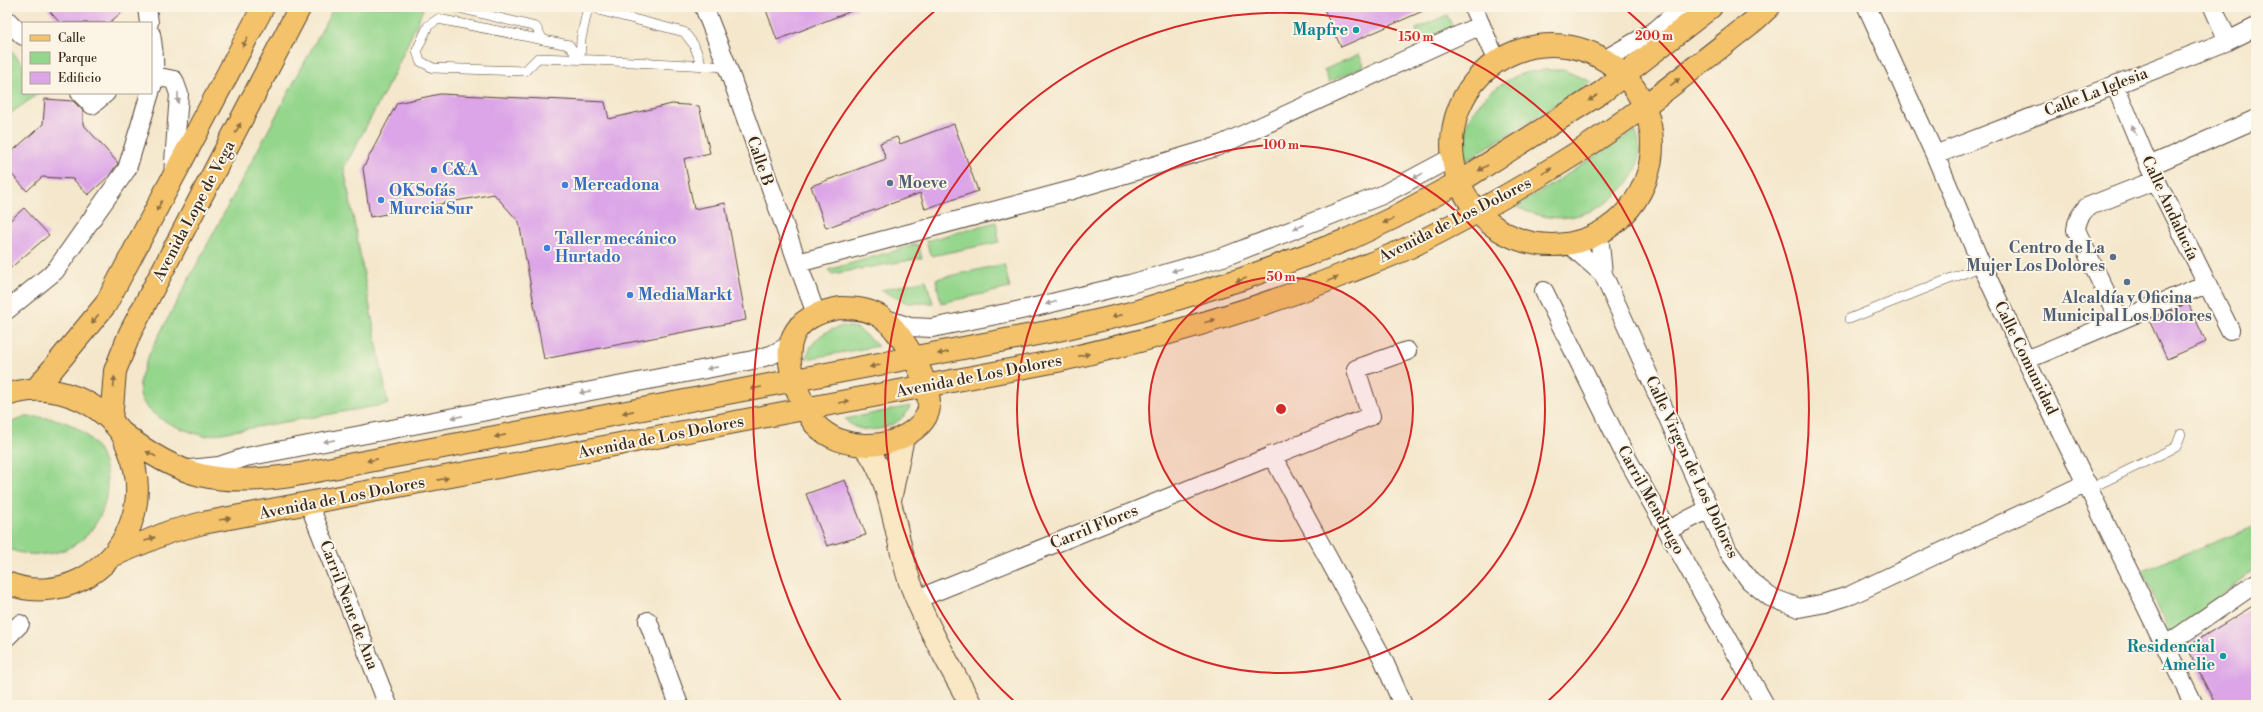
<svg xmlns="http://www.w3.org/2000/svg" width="2263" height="712" font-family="'Libre Bodoni',serif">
	<rect width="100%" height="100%" fill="#fcf5e5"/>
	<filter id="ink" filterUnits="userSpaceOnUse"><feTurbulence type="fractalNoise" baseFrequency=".025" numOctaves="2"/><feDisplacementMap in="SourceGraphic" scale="8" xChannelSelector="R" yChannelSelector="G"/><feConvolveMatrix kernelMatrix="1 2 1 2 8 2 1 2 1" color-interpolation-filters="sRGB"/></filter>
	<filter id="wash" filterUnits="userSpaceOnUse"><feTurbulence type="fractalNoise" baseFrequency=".012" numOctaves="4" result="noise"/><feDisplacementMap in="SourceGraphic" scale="16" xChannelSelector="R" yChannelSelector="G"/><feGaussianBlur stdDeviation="0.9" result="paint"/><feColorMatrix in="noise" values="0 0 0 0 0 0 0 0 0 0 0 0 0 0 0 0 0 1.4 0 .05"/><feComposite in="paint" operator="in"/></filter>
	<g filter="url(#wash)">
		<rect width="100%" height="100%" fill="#f4e7cc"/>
		<path fill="#95d68d" stroke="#688056" d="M 334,7 L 424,7 L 394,74 L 344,168 L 388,404 L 205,436 C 185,431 145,418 140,394 C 137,381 146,364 150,352 Z
			M 1447,15 L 1453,27 L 1421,41 L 1416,29 Z
			M 7,45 L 23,65 L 23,93 L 39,93 L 7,116 Z
			M 1359,54 L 1364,66 L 1329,82 L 1324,70 Z
			M 1546,70 L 1563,70 L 1592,82 L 1467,160 C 1452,124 1485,91 1516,76 C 1525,72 1536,71 1546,70 Z
			M 1635,131 C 1655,173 1607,212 1569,217 C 1550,220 1533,214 1516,207 Z
			M 996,222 L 999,242 L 931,256 L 926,241 Z
			M 918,244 L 922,258 L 832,274 L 828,270 Z
			M 1004,264 L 1010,288 L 941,303 L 936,279 Z
			M 926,280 L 933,303 L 907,303 L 881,290 Z
			M 843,326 L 857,328 L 878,346 L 806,359 C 811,340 823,331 843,326 Z
			M 910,406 C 902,429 860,439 845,419 Z
			M 25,417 C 40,417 53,417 67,423 C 131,450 114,548 46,554 C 33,555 19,554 7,548 L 7,424 Z
			M 2256,526 L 2256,569 L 2169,634 L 2143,570 Z"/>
		<g id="blocks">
			<path fill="#dca5e7" d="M 46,7 L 128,7 L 109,23 L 60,23 Z
				M 765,7 L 859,7 L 859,8 L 777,40 Z
				M 1323,7 L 1432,7 L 1341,47 Z
				M 440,94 L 605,102 L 609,119 L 672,104 L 699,106 L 710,153 L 684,159 L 694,209 L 725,203 L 746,320 L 544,359 L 519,222 L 494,194 L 370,217 L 363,168 L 397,103 Z
				M 45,99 L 73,101 L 83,111 L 83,124 L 118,163 L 109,176 L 88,195 L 73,179 L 42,177 L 27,191 L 7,169 L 7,156 L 43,124 Z
				M 954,124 L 978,191 L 925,209 L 920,193 L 826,228 L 811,186 L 886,159 L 880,143 L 897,137 L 900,144 Z
				M 24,208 L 49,235 L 7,271 L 7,223 Z
				M 2188,303 L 2206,342 L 2167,359 L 2149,320 Z
				M 845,480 L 866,535 L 827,546 L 806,494 Z
				M 2256,604 L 2256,705 L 2216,705 L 2186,647 Z"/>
		</g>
	</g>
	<g filter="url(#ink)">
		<use href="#blocks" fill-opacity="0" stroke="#574638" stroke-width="1"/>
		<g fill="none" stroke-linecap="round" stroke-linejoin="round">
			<g stroke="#574638" stroke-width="10">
				<path id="lane" d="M 455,7 L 536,27 L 543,40
					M 595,7 L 602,11 L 684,32 L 694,45 L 702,66
					M 580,60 L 569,45 L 438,19 L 428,26 L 417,50 L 420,61 L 433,68 L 525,71 L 538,58 L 594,60 L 728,67
					M 580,60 L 581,39 L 588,7
					M 1849,319 L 1982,266
					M 2089,489 L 2176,447 L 2181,434"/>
			</g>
			<g stroke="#574638" stroke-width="20">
				<path id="street" d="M 147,7 L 149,23
					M 704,7 L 726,63 L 816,314
					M 1473,7 L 1497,62
					M 1867,7 L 1935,155 L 1982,266 L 2026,360 L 2194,705
					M 2213,7 L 2228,41
					M 7,20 L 23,36
					M 151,34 C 154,52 156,69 152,87
					M 1604,60 L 1656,30 L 1682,7
					M 154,76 L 174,80 L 179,94 L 173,176
					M 2115,85 L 2149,166 L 2230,330
					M 80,93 L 92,105 L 106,93
					M 1935,155 L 2228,41 L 2256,27
					M 2149,166 L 2256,119
					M 1599,234 L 1603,274 L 1728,551 L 1750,581 L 1770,597 L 1799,608 L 1826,603 L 1851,595 L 2087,483
					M 1569,244 L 1603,274
					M 798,263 L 1072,190 L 1216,147 L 1481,25
					M 1544,291 L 1623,451 L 1765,705
					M 7,310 L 55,271 L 127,169 L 150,93
					M 883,318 L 910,327 L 932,328 L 1031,308 L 1130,284 L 1226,256 L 1382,195 L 1453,157
					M 2119,320 L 2076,230 C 2077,220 2080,215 2087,207 L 2156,180
					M 2026,360 L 2206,284
					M 1272,455 L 1383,659 L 1403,705
					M 190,469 L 219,466 L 246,457 L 753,360 L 771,355 L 790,345
					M 309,504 L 388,705
					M 1668,530 L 1709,509
					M 917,599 L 1371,416 L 1356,369 L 1407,351
					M 648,621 L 679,705
					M 7,637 L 20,624
					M 2165,646 L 2256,583"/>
			</g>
			<g stroke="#574638" stroke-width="24">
				<path id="secondary" d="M 863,445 C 892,473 896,546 911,585 C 927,627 950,666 971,705
					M 890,500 L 903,437"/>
			</g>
			<g stroke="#574638" stroke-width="24">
				<path id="primary" d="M1452 145a100 100 0 1 1 200 0a100 100 0 1 1-200 0Z
					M 840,308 C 855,308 869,309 881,317 C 901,329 935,388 928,412 C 926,418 920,425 915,429 C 888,451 840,451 815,424 C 807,415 803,402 798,392 C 780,347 789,316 840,308 Z
					M 36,389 L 106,304 L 263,7
					M 7,395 C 47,381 94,397 120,431 C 124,436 126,444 129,450 C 150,500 128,556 80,580 C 58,591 30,593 7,583
					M 111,421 L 115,371 L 130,333 L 300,7
					M 121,432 C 179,478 218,486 290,476 L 1058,330 L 1131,313 L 1242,279 L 1349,239 L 1393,218 L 1459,182 L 1602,92 L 1711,7
					M 114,555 L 169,532 L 203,523 L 1057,361 C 1155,339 1251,312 1344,274 C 1366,265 1389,257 1410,247 C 1466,219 1522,188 1575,154 C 1638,114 1696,66 1755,20 L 1769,7"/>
			</g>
			<use href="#lane" stroke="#fff" stroke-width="9"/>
			<use href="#street" stroke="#fff" stroke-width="18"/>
			<use href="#secondary" stroke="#fae7c3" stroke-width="22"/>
			<use href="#primary" stroke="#f3c26a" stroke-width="22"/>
		</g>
		<defs><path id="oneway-solid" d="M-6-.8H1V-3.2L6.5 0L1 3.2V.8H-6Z"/></defs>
		<g fill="#8e6e40">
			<use href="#oneway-solid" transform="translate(245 42) rotate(118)"/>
			<use href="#oneway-solid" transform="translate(1675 82) rotate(-38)"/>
			<use href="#oneway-solid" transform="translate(1593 98) rotate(147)"/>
			<use href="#oneway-solid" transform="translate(238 128) rotate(-62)"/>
			<use href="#oneway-solid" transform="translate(1483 168) rotate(148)"/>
			<use href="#oneway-solid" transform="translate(1547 171) rotate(-32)"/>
			<use href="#oneway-solid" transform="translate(159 206) rotate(118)"/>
			<use href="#oneway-solid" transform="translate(1388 221) rotate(155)"/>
			<use href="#oneway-solid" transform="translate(1333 279) rotate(-22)"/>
			<use href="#oneway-solid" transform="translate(1241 280) rotate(161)"/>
			<use href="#oneway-solid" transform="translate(1117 316) rotate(167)"/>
			<use href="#oneway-solid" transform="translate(95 319) rotate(127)"/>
			<use href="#oneway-solid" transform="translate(1210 321) rotate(-17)"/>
			<use href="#oneway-solid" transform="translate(943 353) rotate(169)"/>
			<use href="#oneway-solid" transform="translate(1084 355) rotate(-13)"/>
			<use href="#oneway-solid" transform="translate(875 366) rotate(169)"/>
			<use href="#oneway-solid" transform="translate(114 382) rotate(-85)"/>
			<use href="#oneway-solid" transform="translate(756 388) rotate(170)"/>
			<use href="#oneway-solid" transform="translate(844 402) rotate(-11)"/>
			<use href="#oneway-solid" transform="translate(628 412) rotate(169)"/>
			<use href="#oneway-solid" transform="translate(500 436) rotate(169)"/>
			<use href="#oneway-solid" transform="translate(151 454) rotate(-152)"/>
			<use href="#oneway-solid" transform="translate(372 460) rotate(169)"/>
			<use href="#oneway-solid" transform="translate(443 479) rotate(-11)"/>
			<use href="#oneway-solid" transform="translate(225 519) rotate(-10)"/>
			<use href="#oneway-solid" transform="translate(150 539) rotate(-21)"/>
		</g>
		<g fill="#a79f9a">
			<use href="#oneway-solid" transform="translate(178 98) rotate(90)"/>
			<use href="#oneway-solid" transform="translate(2134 130) rotate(-113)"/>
			<use href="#oneway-solid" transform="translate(1418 176) rotate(152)"/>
			<use href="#oneway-solid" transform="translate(1299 227) rotate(159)"/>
			<use href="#oneway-solid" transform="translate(1177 270) rotate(164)"/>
			<use href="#oneway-solid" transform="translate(1051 303) rotate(166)"/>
			<use href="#oneway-solid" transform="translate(712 368) rotate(169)"/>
			<use href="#oneway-solid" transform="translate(585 392) rotate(169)"/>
			<use href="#oneway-solid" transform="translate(457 417) rotate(169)"/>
			<use href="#oneway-solid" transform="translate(329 441) rotate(169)"/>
		</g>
	</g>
	<circle cx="1281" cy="409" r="132" fill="#d62828" fill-opacity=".12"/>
	<g fill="none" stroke="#d62828" stroke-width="2">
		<circle cx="1281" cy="409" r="132"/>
		<circle cx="1281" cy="409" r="264"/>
		<path d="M1016 703A396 396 0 1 1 1546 703"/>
		<path d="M843 704A528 528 0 0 1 938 8M1624 8A528 528 0 0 1 1719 704"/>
	</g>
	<g fill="#0f9aa8" stroke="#fcf5e5" stroke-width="1.5">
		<circle cx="1356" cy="30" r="4"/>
		<circle cx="2223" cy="656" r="4"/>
	</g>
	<g fill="#3f7fe0" stroke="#fcf5e5" stroke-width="1.5">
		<circle cx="434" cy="170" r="4"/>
		<circle cx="565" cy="185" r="4"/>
		<circle cx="381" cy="200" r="4"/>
		<circle cx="547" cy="248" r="4"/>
		<circle cx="630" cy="295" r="4"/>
	</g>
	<g fill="#5c6f8a" stroke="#fcf5e5" stroke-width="1.5">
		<circle cx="890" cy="183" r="4"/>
		<circle cx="2113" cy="257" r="4"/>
		<circle cx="2127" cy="282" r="4"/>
	</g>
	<g text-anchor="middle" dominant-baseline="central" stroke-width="4" stroke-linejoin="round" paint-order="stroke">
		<g font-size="16" font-weight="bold" fill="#0d838f" stroke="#fcf5e5" text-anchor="end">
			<text x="1348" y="30">Mapfre</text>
			<text x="2215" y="647">Residencial<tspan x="2215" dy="18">Amelie</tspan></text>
		</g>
		<g font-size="16" fill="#3b2a1e" stroke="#fcf5e5">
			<text transform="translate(2096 92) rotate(-21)">Calle La Iglesia</text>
			<text transform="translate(760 161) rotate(71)">Calle B</text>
			<text transform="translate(2170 208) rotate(65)">Calle Andalucía</text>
			<text transform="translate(194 211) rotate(-62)">Avenida Lope de Vega</text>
			<text transform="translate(1455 220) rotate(-27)">Avenida de Los Dolores</text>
			<text transform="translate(2026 358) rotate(64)">Calle Comunidad</text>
			<text transform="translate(979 376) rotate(-11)">Avenida de Los Dolores</text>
			<text transform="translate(661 437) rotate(-11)">Avenida de Los Dolores</text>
			<text transform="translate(1692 467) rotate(65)">Calle Virgen de Los Dolores</text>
			<text transform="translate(342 498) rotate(-11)">Avenida de Los Dolores</text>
			<text transform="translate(1651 500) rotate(61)">Carril Mendrugo</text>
			<text transform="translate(1094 527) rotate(-22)">Carril Flores</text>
			<text transform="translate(349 605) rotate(69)">Carril Nene de Ana</text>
		</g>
		<g font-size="16" font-weight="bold" fill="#366cbe" stroke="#fcf5e5" text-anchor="start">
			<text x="442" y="170">C&amp;A</text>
			<text x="573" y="185">Mercadona</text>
			<text x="389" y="191">OKSofás<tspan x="389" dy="18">Murcia Sur</tspan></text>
			<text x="555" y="239">Taller mecánico<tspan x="555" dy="18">Hurtado</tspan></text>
			<text x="638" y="295">MediaMarkt</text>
		</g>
		<g font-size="16" font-weight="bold" fill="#4e5e75" stroke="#fcf5e5" text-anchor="start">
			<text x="898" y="183">Moeve</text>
			<text x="2105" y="248" text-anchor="end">Centro de La<tspan x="2105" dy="18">Mujer Los Dolores</tspan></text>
			<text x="2127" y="298" text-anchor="middle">Alcaldía y Oficina<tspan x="2127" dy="18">Municipal Los Dolores</tspan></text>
		</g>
	</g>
	<circle cx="1281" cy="409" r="6" fill="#d62828" stroke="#fcf5e5" stroke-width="2"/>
	<g font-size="12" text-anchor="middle" font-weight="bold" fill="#d62828" stroke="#fcf5e5" stroke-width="4" stroke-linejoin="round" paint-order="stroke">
		<text x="1654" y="40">200 m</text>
		<text x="1416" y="41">150 m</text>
		<text x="1281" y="149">100 m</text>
		<text x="1281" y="281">50 m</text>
	</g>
	<rect width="2263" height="712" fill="none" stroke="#fcf5e5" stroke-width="24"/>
	<rect x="22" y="22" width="130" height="72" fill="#fcf5e5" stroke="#afa495"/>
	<rect x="30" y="35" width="20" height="6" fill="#f3c26a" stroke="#afa495"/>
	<text x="58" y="42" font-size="12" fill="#3b2a1e">Calle</text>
	<rect x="30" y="52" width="20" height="12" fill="#95d68d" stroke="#afa495"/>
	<text x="58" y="62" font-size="12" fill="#3b2a1e">Parque</text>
	<rect x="30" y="72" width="20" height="12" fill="#dca5e7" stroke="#afa495"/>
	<text x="58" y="82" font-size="12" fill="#3b2a1e">Edificio</text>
</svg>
